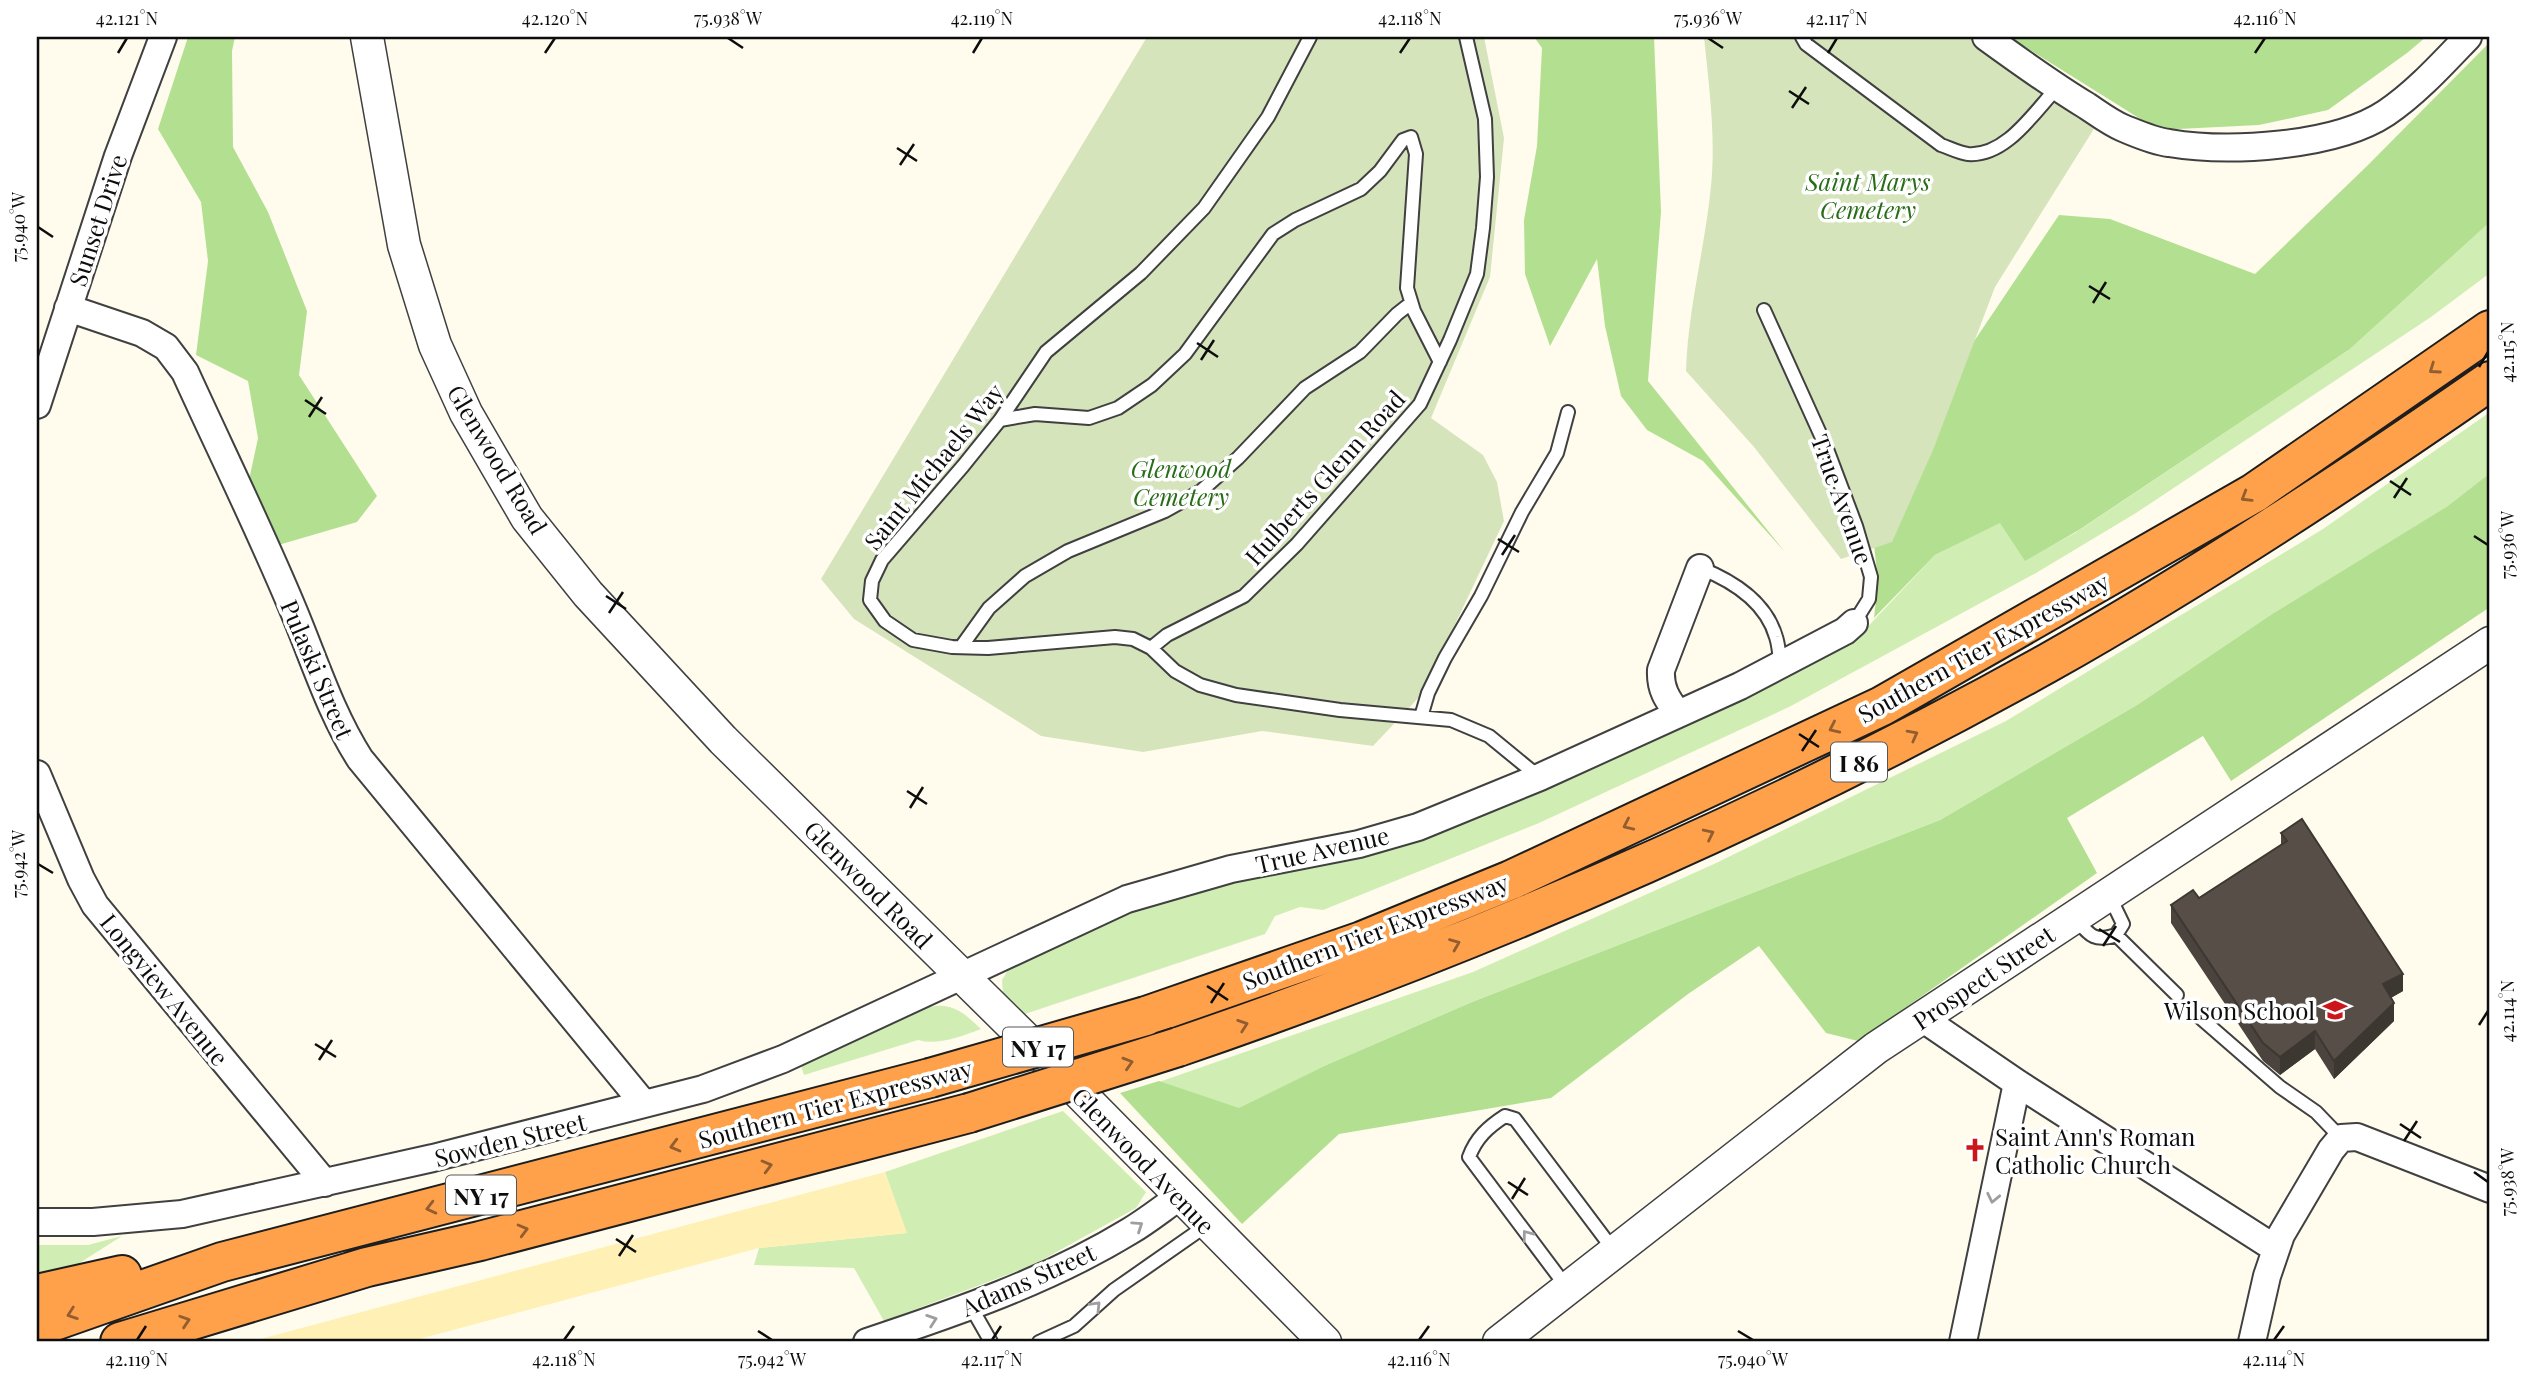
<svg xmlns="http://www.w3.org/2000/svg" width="2527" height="1379" font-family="'Playfair Display',serif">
	<rect width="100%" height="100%" fill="#fffced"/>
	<path fill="#d0eeb3" d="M 2490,222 L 2490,273 L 2431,317 L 2136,513 L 2036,573 L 1789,707 L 1539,823 L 1323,910 L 1300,907 L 1275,916 L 1265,934 L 1025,1014 L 1003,993 L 1002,980 L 1011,965 L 1150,901 L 1337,860 L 1860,635 L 1935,555 L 2001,522 L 2025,560 L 2075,533 L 2350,349 Z
		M 2490,412 L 2490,473 L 2449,506 L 2272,614 L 2137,705 L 1940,820 L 1472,1002 L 1324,1066 L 1239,1109 L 1159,1082 L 1473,972 L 1714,864 L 2006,721 L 2323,529 Z
		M 927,1004 L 930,1007 C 953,1002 965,1014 981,1029 C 962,1036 938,1046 918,1040 L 804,1075 L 800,1063 Z
		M 1063,1111 L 1146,1192 L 1136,1208 L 1033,1265 L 884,1321 L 854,1268 L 754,1265 L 759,1248 L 906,1233 L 885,1172 Z
		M 122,1236 L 78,1264 L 37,1273 L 37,1245 L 88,1245 Z"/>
	<path fill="#b3e090" d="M 188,37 L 235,37 L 232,51 L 233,147 L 268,212 L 307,311 L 299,375 L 377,496 L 357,522 L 275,546 L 249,480 L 258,438 L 248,381 L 196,355 L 208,261 L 201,202 L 158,129 Z
		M 1534,37 L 1654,37 L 1661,212 L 1648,381 L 1785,552 L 1703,461 L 1647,430 L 1621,396 L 1605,326 L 1597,259 L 1550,346 L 1525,274 L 1524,220 L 1537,146 L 1542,48 Z
		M 2009,37 L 2426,37 L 2407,53 L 2328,110 L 2259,125 L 2158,130 Z
		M 2490,42 L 2490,222 L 2350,349 L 2079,530 L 2025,561 L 2000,523 L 1935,555 L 1874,618 L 1878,581 L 1872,527 L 1954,371 L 2059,215 L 2110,219 L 2255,274 L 2367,166 Z
		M 2490,473 L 2490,607 L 2231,781 L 2203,736 L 2067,818 L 2097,873 L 1858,1041 L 1826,1033 L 1759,946 L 1688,994 L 1551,1098 L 1339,1134 L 1242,1224 L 1120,1093 L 1159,1081 L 1239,1108 L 1324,1066 L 1472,1002 L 1940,820 L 2137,705 L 2272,614 L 2448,506 Z"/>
	<path fill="#fff0b5" d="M 885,1172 L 907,1233 L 759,1248 L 408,1342 L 249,1342 Z"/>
	<path fill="#d6e4bc" d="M 1147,37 L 1484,37 L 1504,138 L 1490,277 L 1431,418 L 1483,455 L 1497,482 L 1504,521 L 1422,694 L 1373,746 L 1262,731 L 1143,752 L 1041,736 L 854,619 L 821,579 Z
		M 1704,37 L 1976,37 L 2097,124 L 1995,287 L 1933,450 L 1892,542 L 1841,559 L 1754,447 L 1686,371 C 1688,308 1705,248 1711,186 C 1716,137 1709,86 1704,37 Z"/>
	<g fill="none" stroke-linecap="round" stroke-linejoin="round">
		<g stroke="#404040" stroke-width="16">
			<path id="service" d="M 1310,37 L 1268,117 L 1204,208 L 1141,273 L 1046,352 L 1000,420 L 963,466 L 882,560 L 872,581 L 870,600 L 885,621 L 913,640 L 952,647 L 988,648 L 1115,637 L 1133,639 L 1151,648 L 1175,671 L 1200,685 L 1236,695 L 1340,710 L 1451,720 L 1489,736 L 1539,777
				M 1802,37 L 1806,44 L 1941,145 C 1950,148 1959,153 1968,154 C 2006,157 2034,112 2057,88
				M 1764,310 L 1827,449 L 1856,526 L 1871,577 L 1869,599 L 1854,623
				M 1000,420 L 1035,414 L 1089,418 L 1118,408 L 1152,385 L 1185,354 L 1273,234 L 1295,220 L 1361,189 L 1380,171 L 1403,140 L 1411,137 L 1416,154 L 1407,288 L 1414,311 L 1440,362
				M 1700,568 C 1733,581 1766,602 1776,637 C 1779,646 1779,656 1781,665
				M 961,647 L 989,608 L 1025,576 L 1068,551 L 1165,511 L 1201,491 L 1238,458 L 1305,388 L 1360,352 L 1397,314 L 1411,303
				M 1151,648 L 1167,635 L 1244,596 L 1297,544 L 1420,404 L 1450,340 L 1477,274 L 1483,228 L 1487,177 L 1485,119 L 1466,37
				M 1421,717 L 1428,693 L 1445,658 L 1481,596 L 1522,512 L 1557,453 L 1568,412
				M 2109,895 L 2123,924 L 2116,935 L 2177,995
				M 2074,917 C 2089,934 2093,943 2116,935
				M 2196,1014 L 2280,1087 L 2316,1112 L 2341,1138
				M 1568,1289 L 1469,1157 C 1476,1138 1488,1127 1505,1116 L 1515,1119 L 1615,1252
				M 971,1307 L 991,1342
				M 1039,1342 L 1074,1326 L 1114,1290 L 1207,1225"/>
		</g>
		<g stroke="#404040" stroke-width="30">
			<path id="minor" d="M 1986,37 C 2019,61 2052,85 2087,106 C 2099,114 2111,123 2123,128 C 2138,134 2153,141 2169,143 C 2228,153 2335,147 2386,113 C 2416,93 2444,62 2468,37
				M 68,308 L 142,333 L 166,347 L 185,372 C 221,451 259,528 292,607 C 314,659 330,712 360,759 L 644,1104
				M 37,405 L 118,156 L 163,37
				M 1678,714 C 1667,699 1660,689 1661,670 L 1700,568
				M 37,774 L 81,879 L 95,905 L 325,1183
				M 1922,1018 L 2017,1083 L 2276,1249
				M 37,1222 L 93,1222 L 182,1214 L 433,1158 L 703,1089 L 783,1059 L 1127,899 L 1231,869 L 1359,844 L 1418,827 L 1540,777 L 1740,686 L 1845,631 L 1854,623
				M 867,1342 C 957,1312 1048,1281 1130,1231 C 1147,1221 1163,1208 1179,1197
				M 1963,1342 L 2017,1083
				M 2252,1342 L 2267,1276 L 2281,1235 L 2331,1150 L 2341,1138 L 2357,1137 L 2490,1189"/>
		</g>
		<g stroke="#404040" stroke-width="35">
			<path id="tertiary" d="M 367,37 L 404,245 L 435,345 L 466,413 L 527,518 L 588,594 L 723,740 L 1035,1048 L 1325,1342
				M 1499,1342 L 1876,1048 L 2490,643"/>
		</g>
		<g stroke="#1e1e1e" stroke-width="42">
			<path id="motorway" d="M 1146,1016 L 1362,941 L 1511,880 L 1882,706 L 2254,493 L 2490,330
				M 1178,1047 C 1478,944 1769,818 2046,664 C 2199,578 2346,481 2490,381
				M 37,1294 L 122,1275
				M 37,1327 L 222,1262 L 930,1078
				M 120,1342 L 367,1267 L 480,1241 L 969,1113"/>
		</g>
		<use href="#service" stroke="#fff" stroke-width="12"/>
		<use href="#minor" stroke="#fff" stroke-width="26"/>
		<use href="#tertiary" stroke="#fff" stroke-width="32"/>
		<use href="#motorway" stroke="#ffa14b" stroke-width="38"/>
		<g stroke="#1e1e1e" stroke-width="42" stroke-linecap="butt">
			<path id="motorway-bridge" d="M 930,1078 L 1146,1016
				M 969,1113 L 1178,1047"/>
		</g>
		<use href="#motorway-bridge" stroke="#ffa14b" stroke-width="38"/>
	</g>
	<path fill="#4b433e" d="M 2281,833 L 2403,991 L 2391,998 L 2394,1021 L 2334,1079 L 2315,1049 L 2280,1075 L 2263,1061 L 2171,923 L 2171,905 L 2199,898 L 2281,845 Z"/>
	<path fill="#3d3732" d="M 2403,974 L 2403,991 L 2383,1002 L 2383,984 Z
		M 2394,1003 L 2394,1021 L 2334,1079 L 2334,1061 Z
		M 2315,1031 L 2315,1049 L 2280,1075 L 2280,1057 Z"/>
	<path fill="#574e48" stroke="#3d3732" stroke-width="2" d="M 2302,819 L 2403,974 L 2383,984 L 2394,1003 L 2334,1061 L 2315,1031 L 2280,1057 L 2263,1043 L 2171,905 L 2193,890 L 2199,898 L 2287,841 L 2281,833 Z"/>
	<defs><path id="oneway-chevron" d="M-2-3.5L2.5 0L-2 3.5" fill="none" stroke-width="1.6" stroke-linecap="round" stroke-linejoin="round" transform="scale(1.75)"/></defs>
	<g stroke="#925e2f">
		<use href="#oneway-chevron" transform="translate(2434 369) rotate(145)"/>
		<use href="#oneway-chevron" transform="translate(2246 497) rotate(149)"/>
		<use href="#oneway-chevron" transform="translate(1834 728) rotate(155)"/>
		<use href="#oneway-chevron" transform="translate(1913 735) rotate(-28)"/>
		<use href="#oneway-chevron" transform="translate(1628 825) rotate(155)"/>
		<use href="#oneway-chevron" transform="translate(1709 834) rotate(-26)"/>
		<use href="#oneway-chevron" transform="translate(1455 944) rotate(-22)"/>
		<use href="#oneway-chevron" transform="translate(1243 1025) rotate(-19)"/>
		<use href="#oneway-chevron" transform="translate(1128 1063) rotate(-17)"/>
		<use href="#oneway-chevron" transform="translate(675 1146) rotate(165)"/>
		<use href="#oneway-chevron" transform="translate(767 1166) rotate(-15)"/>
		<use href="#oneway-chevron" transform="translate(431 1208) rotate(166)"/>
		<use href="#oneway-chevron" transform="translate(523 1230) rotate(-15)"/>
		<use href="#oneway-chevron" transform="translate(72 1314) rotate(161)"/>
		<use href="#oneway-chevron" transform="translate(185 1321) rotate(-18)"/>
	</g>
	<g stroke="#9e9e9e">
		<use href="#oneway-chevron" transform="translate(1993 1198) rotate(102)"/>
		<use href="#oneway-chevron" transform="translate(1138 1226) rotate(-34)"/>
		<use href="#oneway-chevron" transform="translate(1527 1235) rotate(-127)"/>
		<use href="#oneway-chevron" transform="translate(1096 1306) rotate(-46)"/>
		<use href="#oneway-chevron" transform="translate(932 1320) rotate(-19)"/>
	</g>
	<path fill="none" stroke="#0d0d0d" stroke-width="2.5" d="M 728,38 L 743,48M 1708,38 L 1723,48M 118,53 L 127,38M 545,53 L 555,38M 973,53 L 982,38M 1400,53 L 1410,38M 1828,53 L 1837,38M 2255,53 L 2265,38M 1789,91 L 1809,104M 1792,108 L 1806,87M 897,148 L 917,161M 900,165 L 914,144M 38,227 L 53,237M 2089,286 L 2110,299M 2093,303 L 2106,282M 1197,343 L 1218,357M 1201,360 L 1214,340M 2479,367 L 2488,352M 305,400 L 326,414M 309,417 L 322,397M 2390,481 L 2411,495M 2394,498 L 2407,478M 2474,536 L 2488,545M 1498,539 L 1519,552M 1502,555 L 1515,535M 606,596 L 626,609M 609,613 L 623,592M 1799,734 L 1819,747M 1802,751 L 1816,730M 907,791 L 927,804M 910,808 L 923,787M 38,864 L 53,873M 2099,929 L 2120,942M 2103,946 L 2116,926M 1207,986 L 1228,1000M 1211,1003 L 1224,983M 2479,1025 L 2488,1011M 315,1044 L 336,1057M 319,1060 L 332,1040M 2400,1124 L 2421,1138M 2404,1141 L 2417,1121M 2474,1172 L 2488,1182M 1508,1182 L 1528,1195M 1512,1199 L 1525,1178M 616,1239 L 636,1252M 619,1256 L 633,1235M 758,1331 L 772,1340M 1738,1331 L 1753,1340M 137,1340 L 146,1326M 564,1340 L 574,1326M 992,1340 L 1001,1326M 1419,1340 L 1429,1326M 2274,1340 L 2284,1326"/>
	<defs>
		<g id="school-bare" transform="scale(1.89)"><path d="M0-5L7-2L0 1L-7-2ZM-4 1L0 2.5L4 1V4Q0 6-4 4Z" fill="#cb171c" stroke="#fff" stroke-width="2.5" paint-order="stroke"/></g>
		<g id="church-bare" transform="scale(1.89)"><path d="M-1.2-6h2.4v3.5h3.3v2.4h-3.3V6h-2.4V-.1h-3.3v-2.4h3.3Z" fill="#cb171c" stroke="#fff" stroke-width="2.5" paint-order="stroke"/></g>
	</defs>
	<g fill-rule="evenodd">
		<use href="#school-bare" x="2335" y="1010"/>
		<use href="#church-bare" x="1975" y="1150"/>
	</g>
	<g text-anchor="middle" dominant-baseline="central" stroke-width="7" stroke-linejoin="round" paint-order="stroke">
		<g fill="#fff" stroke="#565656" stroke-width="2">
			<rect x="1831" y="742.5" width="56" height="39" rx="5"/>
			<rect x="1003" y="1027.5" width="70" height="39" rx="5"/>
			<rect x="446" y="1175.5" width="70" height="39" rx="5"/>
		</g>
		<g font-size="23" font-weight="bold" fill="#0d0d0d">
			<text x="1859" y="762">I 86</text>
			<text x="1038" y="1047">NY 17</text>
			<text x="481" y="1195">NY 17</text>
		</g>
		<g font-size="24" font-style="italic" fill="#276c17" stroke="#fff">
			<text x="1868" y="181">Saint Marys<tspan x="1868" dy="28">Cemetery</tspan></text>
			<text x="1181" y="468">Glenwood<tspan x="1181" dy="28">Cemetery</tspan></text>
		</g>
		<g font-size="24" fill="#0d0d0d" stroke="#fff">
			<text transform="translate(97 220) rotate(-72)">Sunset Drive</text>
			<text transform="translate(498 459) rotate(59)">Glenwood Road</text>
			<text transform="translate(933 466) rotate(-51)">Saint Michaels Way</text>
			<text transform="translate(1324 477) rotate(-48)">Hulberts Glenn Road</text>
			<text transform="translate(1843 499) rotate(70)">True Avenue</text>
			<text transform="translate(1983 647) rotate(-29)">Southern Tier Expressway</text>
			<text transform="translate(318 669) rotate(67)">Pulaski Street</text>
			<text transform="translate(1322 849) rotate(-13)">True Avenue</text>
			<text transform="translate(869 884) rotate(45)">Glenwood Road</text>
			<text transform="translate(1375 931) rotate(-21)">Southern Tier Expressway</text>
			<text transform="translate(1983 977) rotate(-34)">Prospect Street</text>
			<text transform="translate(165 989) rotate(51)">Longview Avenue</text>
			<text transform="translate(835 1103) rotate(-15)">Southern Tier Expressway</text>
			<text transform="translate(510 1139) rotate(-14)">Sowden Street</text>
			<text transform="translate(1144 1160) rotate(46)">Glenwood Avenue</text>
			<text transform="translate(1028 1279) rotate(-24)">Adams Street</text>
		</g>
		<g font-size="24" fill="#0d0d0d" stroke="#fff" text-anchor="end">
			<text x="2315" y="1010">Wilson School</text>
			<text x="1995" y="1136" text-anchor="start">Saint Ann's Roman<tspan x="1995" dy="28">Catholic Church</tspan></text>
		</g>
	</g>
	<rect width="2527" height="1379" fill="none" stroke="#ffffff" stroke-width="77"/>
	<rect x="38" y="38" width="2450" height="1302" fill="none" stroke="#0d0d0d" stroke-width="2.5"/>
	<g font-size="18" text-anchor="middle" fill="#0d0d0d">
		<text x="127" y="25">42.121°N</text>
		<text x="555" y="25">42.120°N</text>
		<text x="728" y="25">75.938°W</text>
		<text x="982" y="25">42.119°N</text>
		<text x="1410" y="25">42.118°N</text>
		<text x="1708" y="25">75.936°W</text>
		<text x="1837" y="25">42.117°N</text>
		<text x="2265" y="25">42.116°N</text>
		<text transform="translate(19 227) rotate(-90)" y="6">75.940°W</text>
		<text transform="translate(2508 352) rotate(-90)" y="6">42.115°N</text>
		<text transform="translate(2508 545) rotate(-90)" y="6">75.936°W</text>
		<text transform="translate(19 864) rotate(-90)" y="6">75.942°W</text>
		<text transform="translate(2508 1011) rotate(-90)" y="6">42.114°N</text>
		<text transform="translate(2508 1182) rotate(-90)" y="6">75.938°W</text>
		<text x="137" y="1366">42.119°N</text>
		<text x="564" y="1366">42.118°N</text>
		<text x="772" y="1366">75.942°W</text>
		<text x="992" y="1366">42.117°N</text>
		<text x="1419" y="1366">42.116°N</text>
		<text x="1753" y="1366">75.940°W</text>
		<text x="2274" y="1366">42.114°N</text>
	</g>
</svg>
